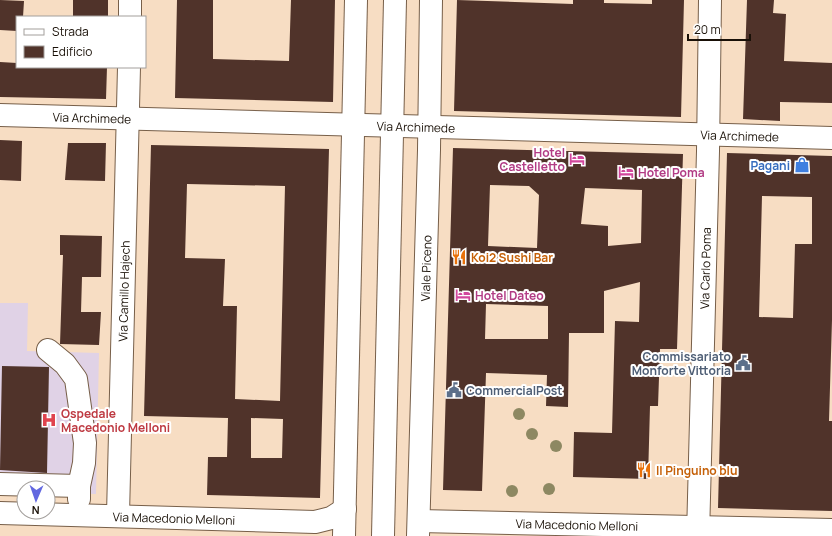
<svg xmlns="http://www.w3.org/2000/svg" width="832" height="536" font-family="Manrope,sans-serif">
	<rect width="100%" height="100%" fill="#f7ddc3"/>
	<path fill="#e0d2e6" d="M 0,303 L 28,303 L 27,351 L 99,353 L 96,494 L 0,492 Z"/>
	<path fill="#50332a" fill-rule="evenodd" d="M 0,0 L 24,1 L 23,17 L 17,17 L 17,31 L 0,30 Z
		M 73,0 L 108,0 L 108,17 L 73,17 Z
		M 177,0 L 213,0 L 213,59 L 289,61 L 291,0 L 335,0 L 333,102 L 175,98 Z
		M 457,0 L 573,4 L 573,0 L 604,0 L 604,3 L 652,4 L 652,0 L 684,0 L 681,117 L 454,111 Z
		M 747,0 L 774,0 L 773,13 L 786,14 L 784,61 L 832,63 L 832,103 L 780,102 L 780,121 L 743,119 Z
		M 0,62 L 17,63 L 17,67 L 107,67 L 106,99 L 0,97 Z
		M 0,140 L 22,141 L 21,181 L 0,180 Z
		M 68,143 L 106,143 L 105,181 L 65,180 Z
		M 151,145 L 329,149 L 320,498 L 207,495 L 208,457 L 227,457 L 228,418 L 144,416 ZM 187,184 L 285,186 L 280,401 L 235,399 L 237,306 L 223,306 L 225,259 L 185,258 ZM 251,418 L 283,419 L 282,458 L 251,458 Z
		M 453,148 L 683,154 L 677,349 L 660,349 L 658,406 L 650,406 L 648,479 L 573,477 L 574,432 L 612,433 L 615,321 L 639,322 L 640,282 L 604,291 L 604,333 L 569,333 L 568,407 L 546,406 L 547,375 L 486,373 L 482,491 L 443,490 ZM 490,185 L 529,186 L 539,195 L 537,248 L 488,246 ZM 585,188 L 642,190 L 641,243 L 608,246 L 608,226 L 581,224 ZM 486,304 L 548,306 L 548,339 L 485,339 Z
		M 727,153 L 832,156 L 832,320 L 829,421 L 832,421 L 832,511 L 718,508 ZM 762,196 L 812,197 L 812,244 L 795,244 L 793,318 L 759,317 Z
		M 60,235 L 102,236 L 101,277 L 82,277 L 81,312 L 101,312 L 99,345 L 60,344 L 63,255 L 60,255 Z
		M 2,366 L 49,367 L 47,473 L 0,470 Z"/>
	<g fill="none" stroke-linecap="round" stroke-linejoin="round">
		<g stroke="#775f49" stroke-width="24">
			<g id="minor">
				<path d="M 130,17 L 130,0"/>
				<path id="s1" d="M 0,115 L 832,138"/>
				<path d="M 48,350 L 65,364 L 76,379 L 85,443 L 84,463 L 79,486"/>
				<path d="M 0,484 L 79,486 L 79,499"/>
				<path id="s2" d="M 0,513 L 315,522 L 331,518 L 345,509"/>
				<path id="s3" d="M 118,515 L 129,67"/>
				<path id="s4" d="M 419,521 L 832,530"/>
				<path d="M 383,536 L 395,0"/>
				<path id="s5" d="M 698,536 L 708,151 L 710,0"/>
			</g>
		</g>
		<g stroke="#775f49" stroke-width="24">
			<g id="major">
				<path d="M 344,536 L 356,0"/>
				<path id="s6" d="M 418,536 L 429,150 L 431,0"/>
			</g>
		</g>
		<use href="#minor" stroke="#fff" stroke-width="22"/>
		<use href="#major" stroke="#fff" stroke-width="22"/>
	</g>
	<g fill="#8d8862">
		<circle cx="519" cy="414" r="6"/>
		<circle cx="532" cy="434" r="6"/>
		<circle cx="556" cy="446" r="6"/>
		<circle cx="549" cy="489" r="6"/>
		<circle cx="512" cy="491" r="6"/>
	</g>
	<defs>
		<g id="hotel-bare" transform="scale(1.2)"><path d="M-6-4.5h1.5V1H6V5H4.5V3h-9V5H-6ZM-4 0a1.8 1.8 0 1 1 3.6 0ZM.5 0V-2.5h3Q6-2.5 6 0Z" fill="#d1479c" stroke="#fff" stroke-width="2.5" paint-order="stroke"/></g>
		<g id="shop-bare" transform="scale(1.2)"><path d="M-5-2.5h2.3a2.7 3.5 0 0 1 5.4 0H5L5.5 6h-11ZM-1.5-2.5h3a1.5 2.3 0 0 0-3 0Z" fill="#3f7fe0" stroke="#fff" stroke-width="2.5" paint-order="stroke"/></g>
		<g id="restaurant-bare" transform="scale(1.2)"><path d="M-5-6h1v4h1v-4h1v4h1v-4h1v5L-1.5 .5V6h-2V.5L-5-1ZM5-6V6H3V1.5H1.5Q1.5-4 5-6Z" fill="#e8710a" stroke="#fff" stroke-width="2.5" paint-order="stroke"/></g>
		<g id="civic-bare" transform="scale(1.2)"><path d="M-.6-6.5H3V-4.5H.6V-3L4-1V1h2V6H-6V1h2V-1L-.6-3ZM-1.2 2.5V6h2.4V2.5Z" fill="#5c6f8a" stroke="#fff" stroke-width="2.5" paint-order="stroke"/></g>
		<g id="hospital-bare" transform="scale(1.2)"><path d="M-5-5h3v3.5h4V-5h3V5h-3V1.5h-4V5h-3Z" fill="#e0444e" stroke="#fff" stroke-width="2.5" paint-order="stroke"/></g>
	</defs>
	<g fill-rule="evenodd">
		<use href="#hotel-bare" x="577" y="159"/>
		<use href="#shop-bare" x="802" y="165"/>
		<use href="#hotel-bare" x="626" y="172"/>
		<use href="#restaurant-bare" x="459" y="257"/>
		<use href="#hotel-bare" x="463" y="295"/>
		<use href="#civic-bare" x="743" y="363"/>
		<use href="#civic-bare" x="454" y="390"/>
		<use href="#hospital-bare" x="49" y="420"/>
		<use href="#restaurant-bare" x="644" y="470"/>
	</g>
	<g text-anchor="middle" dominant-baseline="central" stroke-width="4" stroke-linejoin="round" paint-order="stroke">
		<g font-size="12" fill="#191007" stroke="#fff">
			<text stroke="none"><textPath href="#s1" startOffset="92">Via Archimede</textPath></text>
			<text stroke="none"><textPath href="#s1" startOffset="416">Via Archimede</textPath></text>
			<text stroke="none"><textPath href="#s1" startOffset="740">Via Archimede</textPath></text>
			<text stroke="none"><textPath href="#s6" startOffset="268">Viale Piceno</textPath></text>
			<text stroke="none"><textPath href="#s5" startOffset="268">Via Carlo Poma</textPath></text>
			<text stroke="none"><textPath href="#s3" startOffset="224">Via Camillo Hajech</textPath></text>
			<text stroke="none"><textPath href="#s2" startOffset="174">Via Macedonio Melloni</textPath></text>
			<text stroke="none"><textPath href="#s4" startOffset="158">Via Macedonio Melloni</textPath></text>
		</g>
		<g font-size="12" font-weight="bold" fill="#b23c85" stroke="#fff" text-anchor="start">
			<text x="565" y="152" text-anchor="end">Hotel<tspan x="565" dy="14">Castelletto</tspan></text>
			<text x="638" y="172">Hotel Poma</text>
			<text x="475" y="295">Hotel Dateo</text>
		</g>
		<g font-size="12" font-weight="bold" fill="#366cbe" stroke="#fff" text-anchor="end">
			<text x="790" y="165">Pagani</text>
		</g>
		<g font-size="12" font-weight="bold" fill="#c56008" stroke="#fff" text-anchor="start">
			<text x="471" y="257">Koi2 Sushi Bar</text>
			<text x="656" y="470">II Pinguino blu</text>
		</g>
		<g font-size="12" font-weight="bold" fill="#4e5e75" stroke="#fff" text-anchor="end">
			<text x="731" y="356">Commissariato<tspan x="731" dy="14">Monforte Vittoria</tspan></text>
			<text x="466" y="390" text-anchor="start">CommercialPost</text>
		</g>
		<g font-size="12" font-weight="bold" fill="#be3a42" stroke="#fff" text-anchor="start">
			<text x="61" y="413">Ospedale<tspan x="61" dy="14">Macedonio Melloni</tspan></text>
		</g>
	</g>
	<rect x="16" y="16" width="130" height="52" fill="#ffffff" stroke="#a39f9c"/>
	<rect x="24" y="29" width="20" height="6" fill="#ffffff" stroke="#a39f9c"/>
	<text x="52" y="36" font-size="12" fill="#191007">Strada</text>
	<rect x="24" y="46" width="20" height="12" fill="#50332a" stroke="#a39f9c"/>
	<text x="52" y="56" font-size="12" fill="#191007">Edificio</text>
	<g transform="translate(36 500) rotate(182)"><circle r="19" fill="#ffffff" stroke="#a39f9c"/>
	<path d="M0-3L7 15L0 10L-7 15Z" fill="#6268e0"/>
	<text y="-6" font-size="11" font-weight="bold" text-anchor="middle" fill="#191007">N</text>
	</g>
	<path d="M688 34v6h62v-6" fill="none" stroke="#191007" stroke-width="2"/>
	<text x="694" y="34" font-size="12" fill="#191007" stroke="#ffffff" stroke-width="3" paint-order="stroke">20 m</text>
</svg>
